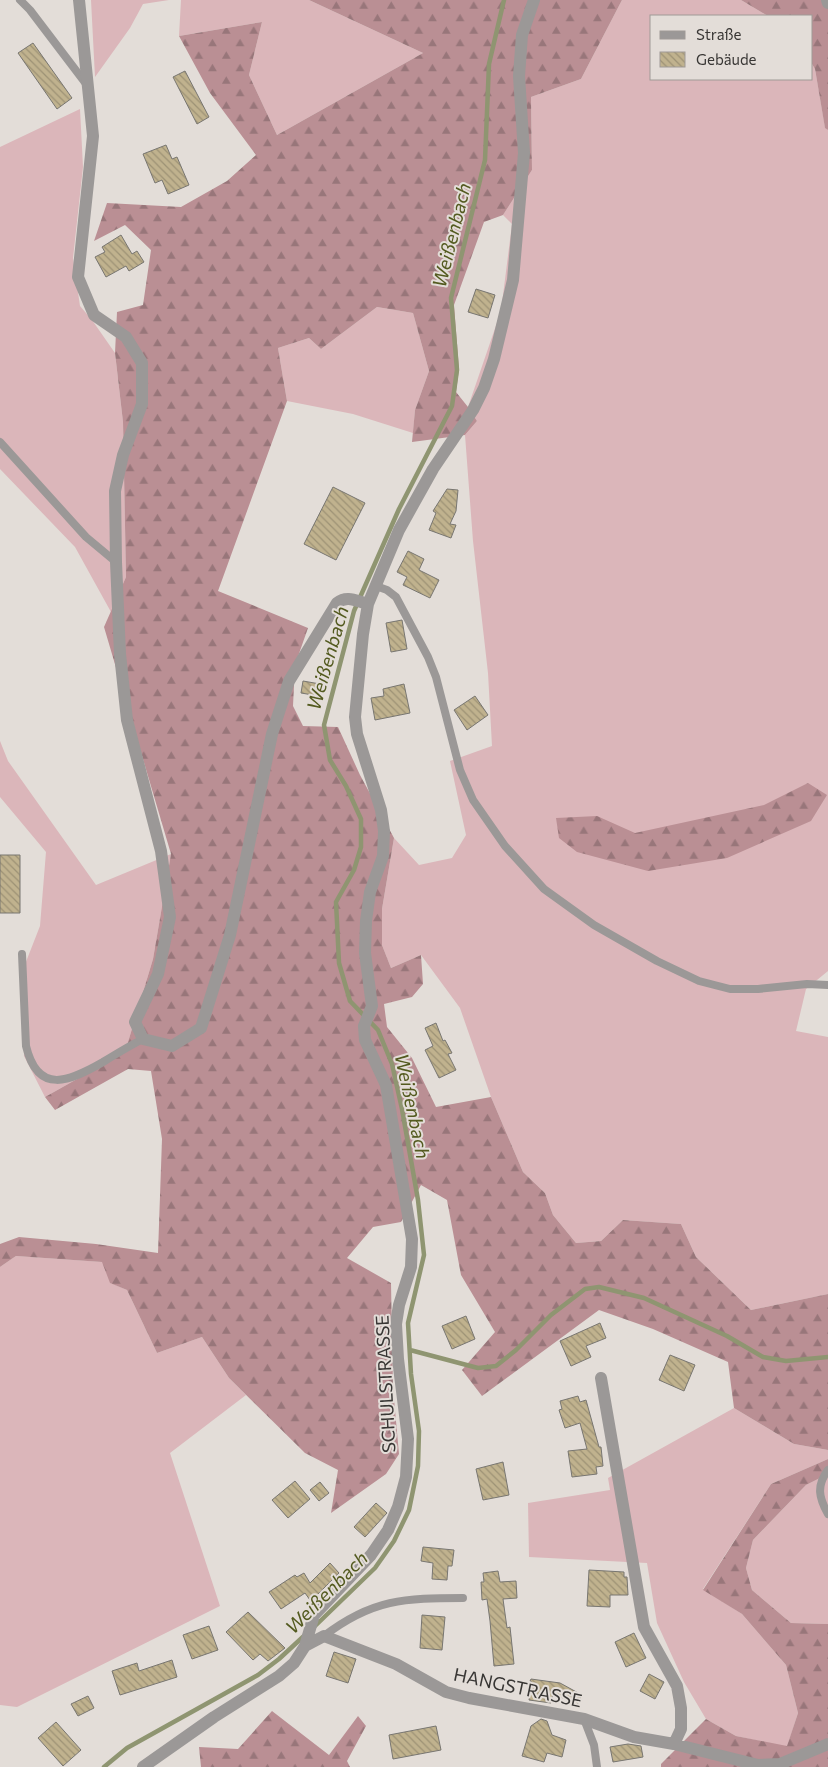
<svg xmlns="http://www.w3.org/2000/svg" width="828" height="1767" font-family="Commissioner,sans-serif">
	<defs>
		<pattern id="forest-firs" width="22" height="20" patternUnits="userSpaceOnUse" patternTransform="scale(1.25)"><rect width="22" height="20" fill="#ba8f94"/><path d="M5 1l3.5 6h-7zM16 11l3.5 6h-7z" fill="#98767a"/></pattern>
		<pattern id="building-back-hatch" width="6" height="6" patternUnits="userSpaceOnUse" patternTransform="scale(1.25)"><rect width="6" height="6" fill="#c0b28e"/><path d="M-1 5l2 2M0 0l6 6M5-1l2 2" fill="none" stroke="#9d9275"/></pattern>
	</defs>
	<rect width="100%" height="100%" fill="#e3ddd8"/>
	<path fill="#dbb6ba" d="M 91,0 L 169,0 L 143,4 L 130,28 L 95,77 Z
		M 181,0 L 309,0 L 423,53 L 277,135 L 249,75 L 262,22 L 179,36 Z
		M 622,0 L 741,0 L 768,16 L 652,16 L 652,79 L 812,79 L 812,64 L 815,69 L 825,127 L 828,130 L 828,971 L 806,989 L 796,1031 L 828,1037 L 828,1294 L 751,1310 L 696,1257 L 681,1224 L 623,1220 L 601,1241 L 576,1243 L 553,1215 L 545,1193 L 523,1172 L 491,1097 L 460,1008 L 421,955 L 391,968 L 382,945 L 382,909 L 394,838 L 419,865 L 452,858 L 466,835 L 450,761 L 492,746 L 488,673 L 473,541 L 465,435 L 477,421 L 468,407 L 501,311 L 512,224 L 503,215 L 532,170 L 531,97 L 581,79 Z
		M 80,109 L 83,167 L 73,258 L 80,306 L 92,320 L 115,353 L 123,422 L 126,577 L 111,612 L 75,547 L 0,469 L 0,147 Z
		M 377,307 L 413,313 L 429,371 L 415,410 L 413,433 L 353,414 L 287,401 L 278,348 L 309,338 L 321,349 Z
		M 0,741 L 8,761 L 96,885 L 171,854 L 153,959 L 125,1052 L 45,1097 L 24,1056 L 22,972 L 40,926 L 46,852 L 0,797 Z
		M 16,1256 L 103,1262 L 111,1283 L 127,1290 L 157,1353 L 202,1337 L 229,1378 L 246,1395 L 170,1453 L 220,1606 L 17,1707 L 0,1705 L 0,1267 Z
		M 734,1408 L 794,1444 L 828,1450 L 828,1459 L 771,1484 L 703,1589 L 742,1614 L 786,1665 L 798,1713 L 787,1747 L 736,1736 L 706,1719 L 684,1682 L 657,1623 L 647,1563 L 529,1557 L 528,1503 L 610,1490 L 608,1478 Z
		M 828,1474 L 828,1624 L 791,1623 L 752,1590 L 746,1568 L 753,1540 L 806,1485 Z"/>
	<path fill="url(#forest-firs)" d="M 309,0 L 622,0 L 581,79 L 531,97 L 532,170 L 503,215 L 484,222 L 454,305 L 459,369 L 456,392 L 468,407 L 477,421 L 465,435 L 412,442 L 415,410 L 429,371 L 413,313 L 377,307 L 321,349 L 309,338 L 278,348 L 287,401 L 218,591 L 308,628 L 295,665 L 293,706 L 303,726 L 338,727 L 360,775 L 394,838 L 382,909 L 382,945 L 391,968 L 421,955 L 423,984 L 412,997 L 384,1004 L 387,1027 L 412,1058 L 436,1107 L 491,1097 L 523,1172 L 545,1193 L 553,1215 L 576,1243 L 601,1241 L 623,1220 L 681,1224 L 696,1257 L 751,1310 L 828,1294 L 828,1450 L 794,1444 L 734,1408 L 728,1362 L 653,1329 L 599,1310 L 482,1396 L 462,1370 L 495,1332 L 461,1275 L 447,1200 L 421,1185 L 401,1222 L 373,1227 L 347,1258 L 391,1283 L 393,1388 L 399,1454 L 386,1474 L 331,1513 L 338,1470 L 305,1453 L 229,1378 L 202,1337 L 157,1353 L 127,1290 L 110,1283 L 102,1262 L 16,1256 L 0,1267 L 0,1244 L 19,1237 L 96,1244 L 158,1253 L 162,1139 L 151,1071 L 128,1069 L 55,1110 L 45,1097 L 125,1052 L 153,959 L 171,854 L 104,627 L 126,577 L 123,422 L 115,353 L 117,312 L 143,305 L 151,250 L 125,225 L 94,241 L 107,203 L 181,207 L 227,181 L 256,155 L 210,93 L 179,36 L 262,22 L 249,75 L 277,135 L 423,53 Z
		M 741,0 L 828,0 L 828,130 L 825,128 L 815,69 L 812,64 L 812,16 L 768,16 Z
		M 808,783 L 827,795 L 811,821 L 727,858 L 648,871 L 577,852 L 559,838 L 556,818 L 597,816 L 635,833 L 764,805 Z
		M 828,1459 L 828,1474 L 806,1485 L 753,1540 L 746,1568 L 752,1590 L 791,1623 L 828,1624 L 828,1767 L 661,1767 L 661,1764 L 706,1719 L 736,1736 L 787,1746 L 798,1713 L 786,1665 L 742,1614 L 703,1590 L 771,1484 Z
		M 272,1711 L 329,1755 L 358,1716 L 366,1726 L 347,1761 L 350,1767 L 201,1767 L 199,1747 L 238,1749 Z"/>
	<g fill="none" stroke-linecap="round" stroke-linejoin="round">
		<path stroke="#8f9571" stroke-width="4.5" d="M 410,1350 L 478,1368 L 496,1366 L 516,1350 L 551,1315 L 585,1289 L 599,1287 L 644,1298 L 727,1336 L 763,1357 L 786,1361 L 828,1357
			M 314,1627 L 375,1568 L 394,1541 L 409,1510 L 418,1466 L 419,1431 L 411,1374 L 408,1323 L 424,1255 L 418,1200 L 402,1109 L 392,1064 L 378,1030 L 350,1001 L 339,963 L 336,902 L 354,870 L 361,847 L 361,819 L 346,786 L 330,760 L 324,725 L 354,611 L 399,509 L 452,406 L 457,370 L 451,298 L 485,160 L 489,64 L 504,0
			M 104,1767 L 127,1748 L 258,1675 L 279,1659 L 305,1635"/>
	</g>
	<path fill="url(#building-back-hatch)" stroke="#787671" d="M 33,43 L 72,98 L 57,109 L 18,53 Z
		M 185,71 L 209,117 L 197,124 L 173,77 Z
		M 166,145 L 172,159 L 177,157 L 189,185 L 168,194 L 162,180 L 155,183 L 143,154 Z
		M 121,235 L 132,254 L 137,251 L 144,262 L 129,271 L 126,266 L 106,277 L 95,257 L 105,252 L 102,247 Z
		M 476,289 L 495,295 L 488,318 L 468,312 Z
		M 333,487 L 365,503 L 336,560 L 304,544 Z
		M 447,489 L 458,490 L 456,511 L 450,524 L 456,525 L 451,538 L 429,530 L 436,513 L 433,511 Z
		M 408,551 L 424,559 L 419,570 L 439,580 L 430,598 L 403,585 L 407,577 L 397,572 Z
		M 402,620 L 407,649 L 391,652 L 386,623 Z
		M 303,681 L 320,684 L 319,696 L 301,693 Z
		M 404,684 L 410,713 L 375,720 L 371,698 L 384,696 L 383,689 Z
		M 475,696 L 488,715 L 467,730 L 454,710 Z
		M 0,855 L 20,855 L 20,913 L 0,913 Z
		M 436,1023 L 443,1041 L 445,1040 L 452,1053 L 448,1054 L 456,1070 L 439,1078 L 425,1050 L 433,1046 L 425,1028 Z
		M 466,1316 L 475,1339 L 452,1349 L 442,1326 Z
		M 600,1323 L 606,1338 L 586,1346 L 591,1357 L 571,1366 L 560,1341 Z
		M 670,1355 L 695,1365 L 684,1391 L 659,1380 Z
		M 578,1396 L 580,1402 L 586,1400 L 599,1447 L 601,1447 L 603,1466 L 596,1467 L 597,1474 L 572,1477 L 568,1451 L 587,1449 L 580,1423 L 565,1428 L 559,1410 L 562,1409 L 560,1401 Z
		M 503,1462 L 509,1495 L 483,1500 L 476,1469 Z
		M 295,1481 L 310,1499 L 288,1518 L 272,1500 Z
		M 320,1482 L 329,1493 L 319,1501 L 310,1490 Z
		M 376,1503 L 387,1513 L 365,1537 L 354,1527 Z
		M 423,1547 L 454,1550 L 452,1566 L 448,1566 L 447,1580 L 432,1579 L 433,1563 L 421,1561 Z
		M 330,1563 L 339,1573 L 316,1596 L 310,1600 L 305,1593 L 281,1609 L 269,1592 L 295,1575 L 297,1577 L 304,1573 L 310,1583 Z
		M 589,1570 L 624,1572 L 624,1577 L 627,1577 L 628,1595 L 610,1595 L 610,1607 L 587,1606 Z
		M 498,1571 L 500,1582 L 516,1581 L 517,1598 L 503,1599 L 507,1628 L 510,1627 L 514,1664 L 494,1666 L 490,1621 L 487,1599 L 482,1600 L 481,1582 L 484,1582 L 483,1573 Z
		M 248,1612 L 285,1648 L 268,1661 L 260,1654 L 253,1660 L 226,1632 Z
		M 422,1615 L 445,1617 L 442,1650 L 420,1648 Z
		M 209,1626 L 218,1650 L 192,1659 L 183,1635 Z
		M 634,1633 L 646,1658 L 626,1667 L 615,1642 Z
		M 334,1652 L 356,1659 L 348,1683 L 326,1676 Z
		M 172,1660 L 177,1677 L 120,1695 L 112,1671 L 137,1663 L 139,1671 Z
		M 649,1674 L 664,1682 L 655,1699 L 640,1691 Z
		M 531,1679 L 560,1683 L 582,1695 L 577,1705 L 553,1693 L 551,1703 L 529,1700 L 532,1682 L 530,1681 Z
		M 88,1696 L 94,1708 L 78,1716 L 71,1704 Z
		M 541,1719 L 547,1721 L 552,1735 L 566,1740 L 562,1757 L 547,1753 L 544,1762 L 522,1756 L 531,1726 Z
		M 56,1722 L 81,1750 L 63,1766 L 38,1738 Z
		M 436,1726 L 441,1750 L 393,1759 L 389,1735 Z
		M 628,1744 L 641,1746 L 643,1757 L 613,1762 L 610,1747 Z"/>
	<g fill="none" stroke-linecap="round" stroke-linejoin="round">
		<path stroke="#9b9897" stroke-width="8" d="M 20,0 L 30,10 L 87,85
			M 0,442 L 86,537 L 116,562
			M 376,586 L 387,590 L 396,597 L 428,657 L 436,677 L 460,770 L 473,800 L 505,846 L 544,889 L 594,925 L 657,961 L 699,981 L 730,989 L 758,989 L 807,984 L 828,985
			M 22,954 L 26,1046 C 38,1096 70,1081 103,1062 C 116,1054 129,1046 143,1039
			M 828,1470 C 816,1486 819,1498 828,1514
			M 324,1636 C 372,1599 405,1598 463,1598
			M 584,1719 L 594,1745 L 597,1767"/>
		<path stroke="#9b9897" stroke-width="12" d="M 79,0 L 93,136 L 78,277 L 94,315 L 126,337 L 142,363 L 142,404 L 123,455 L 115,491 L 116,562 L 120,654 L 127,720 L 161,851 L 170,917 L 158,974 L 135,1022 L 143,1039 L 172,1046 L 201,1028 L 230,935 L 272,734 L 289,681 L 337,603 C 347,595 356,601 368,604
			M 827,0 L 828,3
			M 601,1378 L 644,1627 L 677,1686 L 681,1708 L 681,1729 L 674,1744
			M 305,1646 L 324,1636 L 396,1664 L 446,1692 L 469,1698 L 584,1719 L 634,1737 L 674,1744 L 758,1765 L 780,1764 L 828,1744
			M 143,1767 L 214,1717 L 279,1676 L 294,1663 L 305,1646 L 314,1615 L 371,1555 L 388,1530 L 398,1507 L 406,1477 L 408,1439 L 398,1359 L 396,1324 L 399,1305 L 411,1267 L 412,1239 L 386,1085 L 365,1040 L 364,1026 L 372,1006 L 365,953 L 366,921 L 370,892 L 383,856 L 384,831 L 381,810 L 357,734 L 355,717 L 363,634 L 368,604 L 399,530 L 433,469 L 473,410 L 484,388 L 494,359 L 513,280 L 524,153 L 519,76 L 522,35 L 534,0"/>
	</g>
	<g text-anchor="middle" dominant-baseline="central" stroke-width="4" stroke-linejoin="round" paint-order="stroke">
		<g font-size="18" fill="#383634" stroke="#e3ddd8">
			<text transform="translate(385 1384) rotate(-93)">SCHULSTRASSE</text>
			<text transform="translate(518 1687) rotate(12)">HANGSTRASSE</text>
		</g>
		<g font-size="19" font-style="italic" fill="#535a1f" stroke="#e3ddd8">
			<text transform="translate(451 235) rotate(-76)">Weißenbach</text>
			<text transform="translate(327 658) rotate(-74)">Weißenbach</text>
			<text transform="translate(413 1106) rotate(78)">Weißenbach</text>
			<text transform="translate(326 1592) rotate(-45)">Weißenbach</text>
		</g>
	</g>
	<rect x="650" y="15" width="162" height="65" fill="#e3ddd8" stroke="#9f9a96"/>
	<rect x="660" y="31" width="25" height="8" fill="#9b9897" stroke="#9f9a96"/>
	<text x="696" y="40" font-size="15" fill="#383634">Straße</text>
	<rect x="660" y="52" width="25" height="15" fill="url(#building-back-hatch)" stroke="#9f9a96"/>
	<text x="696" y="65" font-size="15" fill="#383634">Gebäude</text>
</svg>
